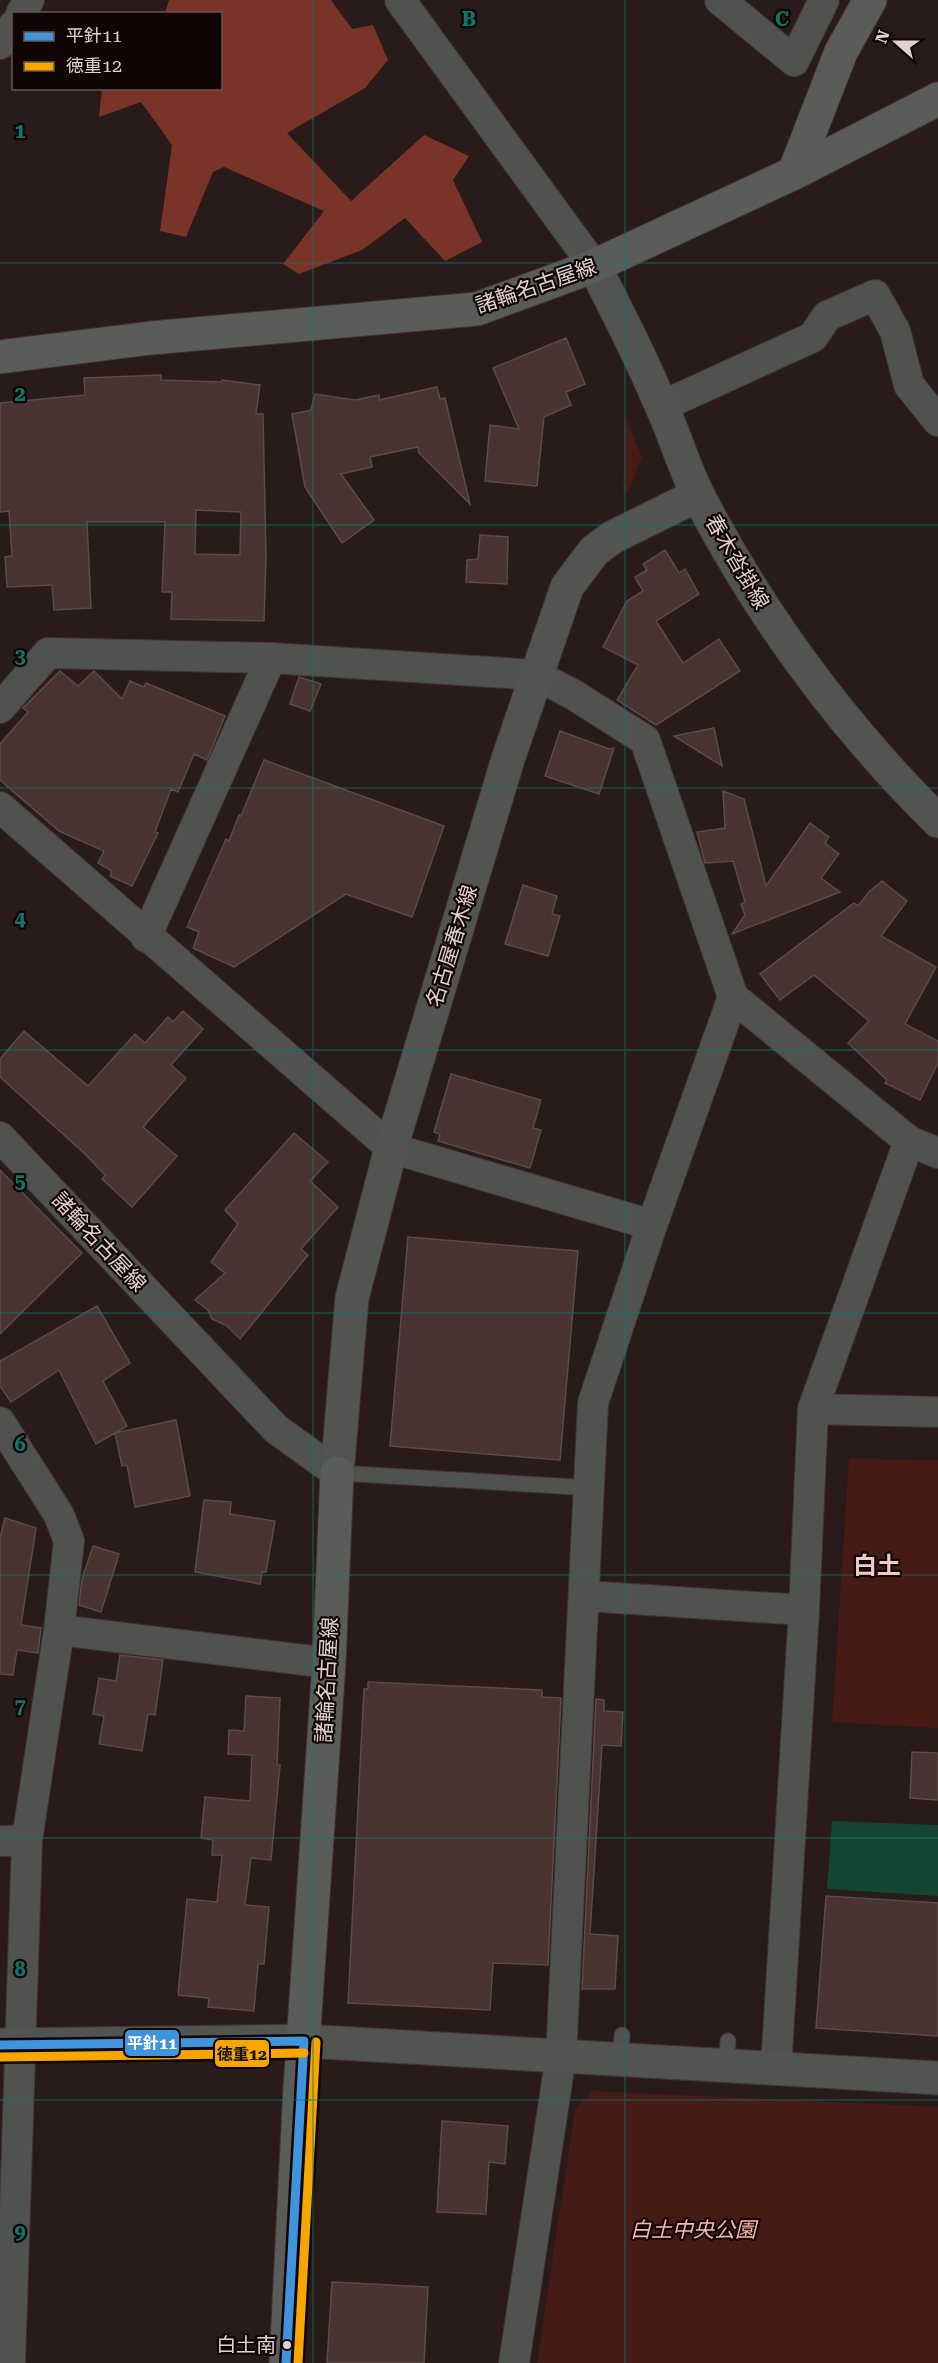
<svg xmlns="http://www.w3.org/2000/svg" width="938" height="2363" font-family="'Roboto Serif','Noto Sans JP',serif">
	<rect width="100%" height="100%" fill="#291b19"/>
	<path fill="#471b15" d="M 625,417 L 642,457 L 629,491 L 623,493 Z
		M 849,1459 L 938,1460 L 938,1728 L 832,1722 Z
		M 592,2091 L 938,2107 L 938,2363 L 537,2363 L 575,2109 Z"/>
	<path fill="#793329" d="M 169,0 L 331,0 L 352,29 L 373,25 L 388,60 L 365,88 L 287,133 L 351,201 L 424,135 L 469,156 L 453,180 L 482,242 L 445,261 L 405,218 L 362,250 L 299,274 L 283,264 L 324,211 L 224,167 L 213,172 L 186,237 L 160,231 L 172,145 L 141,102 L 99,117 L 102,89 L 220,88 L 220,14 L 165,13 Z"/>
	<path fill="#144432" d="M 832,1821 L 938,1825 L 938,1896 L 827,1889 Z"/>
	<path fill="#493431" stroke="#594c4a" stroke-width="1.5" fill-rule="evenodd" d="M 566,338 L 585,384 L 566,392 L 571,405 L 544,417 L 537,486 L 485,481 L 490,425 L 519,429 L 493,368 Z
		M 161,375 L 161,380 L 221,382 L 222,380 L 260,385 L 256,414 L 263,414 L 266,556 L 264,621 L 171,619 L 172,592 L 162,592 L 165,522 L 87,522 L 91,608 L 54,610 L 52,585 L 7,587 L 5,557 L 12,556 L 9,511 L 0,512 L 0,403 L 85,395 L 84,378 ZM 196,510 L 241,512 L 240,555 L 195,554 Z
		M 437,387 L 440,399 L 445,398 L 470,504 L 419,453 L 418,447 L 370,457 L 372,467 L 341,474 L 374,520 L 342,543 L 305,487 L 292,414 L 311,410 L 315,394 L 355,400 L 379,395 L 379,400 Z
		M 480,535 L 508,537 L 507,584 L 466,582 L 467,560 L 478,559 Z
		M 665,550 L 679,573 L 685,569 L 699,594 L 656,621 L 683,663 L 719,639 L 740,671 L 656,725 L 617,700 L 638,665 L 603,647 L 627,601 L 643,591 L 635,577 L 647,570 L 643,564 Z
		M 60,671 L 78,686 L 94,671 L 122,699 L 130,681 L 144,687 L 146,683 L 225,716 L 207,760 L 194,754 L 178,792 L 171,789 L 155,832 L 158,833 L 132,886 L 110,876 L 112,871 L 98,863 L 104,851 L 59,831 L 0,780 L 0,744 L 28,712 L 23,708 Z
		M 299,677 L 321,684 L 310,711 L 290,704 Z
		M 714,728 L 722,766 L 674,736 Z
		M 560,731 L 609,749 L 614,748 L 599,794 L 545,776 Z
		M 264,760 L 444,826 L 412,917 L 346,894 L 234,967 L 193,948 L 199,932 L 187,927 L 226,839 L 229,841 L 239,815 L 241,816 Z
		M 723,791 L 744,799 L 766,886 L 810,823 L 829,837 L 825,843 L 839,854 L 821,878 L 840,892 L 732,934 L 745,915 L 741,904 L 745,902 L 733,861 L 705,863 L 697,832 L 725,828 Z
		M 882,881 L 907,901 L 881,936 L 936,967 L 905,1024 L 938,1041 L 938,1063 L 920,1100 L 885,1083 L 887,1080 L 848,1043 L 869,1021 L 814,975 L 780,1000 L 760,974 L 854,903 L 858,906 L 869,892 Z
		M 523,885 L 557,896 L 552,914 L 560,916 L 548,956 L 505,944 Z
		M 183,1011 L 203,1029 L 171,1065 L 186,1078 L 143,1127 L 177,1156 L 132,1207 L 102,1179 L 105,1175 L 85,1154 L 0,1077 L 0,1059 L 24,1031 L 88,1086 L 135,1034 L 145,1043 L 168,1017 L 173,1022 Z
		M 451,1074 L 541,1100 L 533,1128 L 541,1130 L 530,1168 L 438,1141 L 440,1134 L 434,1132 Z
		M 294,1133 L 328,1162 L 310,1181 L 338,1207 L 301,1249 L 308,1255 L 240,1339 L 227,1326 L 212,1319 L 208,1310 L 195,1300 L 225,1273 L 211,1262 L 238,1224 L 225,1210 Z
		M 0,1170 L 82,1253 L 0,1334 Z
		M 408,1237 L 578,1251 L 560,1460 L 390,1446 Z
		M 97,1306 L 130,1363 L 103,1381 L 127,1426 L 96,1444 L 59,1370 L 11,1402 L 0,1386 L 0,1361 Z
		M 176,1420 L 190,1496 L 135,1507 L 127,1465 L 122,1466 L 115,1433 Z
		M 204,1500 L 231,1502 L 230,1514 L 275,1521 L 266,1572 L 262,1572 L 260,1584 L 195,1572 Z
		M 5,1518 L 36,1528 L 21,1625 L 41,1628 L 38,1653 L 17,1650 L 13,1675 L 0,1674 L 0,1538 Z
		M 93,1546 L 119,1554 L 101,1612 L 79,1605 L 82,1579 Z
		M 120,1655 L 163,1660 L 155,1715 L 148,1714 L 142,1751 L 99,1744 L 104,1716 L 93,1714 L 99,1678 L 116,1681 Z
		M 368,1682 L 542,1690 L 542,1697 L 561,1698 L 548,1965 L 493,1963 L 490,2010 L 348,2003 L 364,1689 L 368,1689 Z
		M 246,1696 L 280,1698 L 277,1765 L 280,1765 L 271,1860 L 251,1858 L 245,1905 L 269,1907 L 264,1964 L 258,1964 L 254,2011 L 208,2007 L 209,1998 L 178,1995 L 187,1899 L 217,1902 L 222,1855 L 212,1855 L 213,1840 L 201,1838 L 205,1797 L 250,1801 L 252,1755 L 228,1754 L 229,1730 L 244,1731 Z
		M 596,1699 L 604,1700 L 604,1711 L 623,1712 L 621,1746 L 602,1745 L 590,1934 L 618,1936 L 615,1989 L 582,1989 Z
		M 912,1752 L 938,1753 L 938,1800 L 910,1798 Z
		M 826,1896 L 938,1903 L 938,2036 L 816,2028 Z
		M 442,2121 L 508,2126 L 505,2164 L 489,2162 L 486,2214 L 437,2212 Z
		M 332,2282 L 428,2287 L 424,2363 L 327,2363 Z"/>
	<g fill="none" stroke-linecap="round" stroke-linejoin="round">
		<g stroke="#413534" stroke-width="17">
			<path id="lane" d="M 337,1473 L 594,1488
				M 620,2060 L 622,2035
				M 726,2066 L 728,2041"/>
		</g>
		<g stroke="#413534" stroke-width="32">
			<path id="street" d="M 400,0 L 594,266
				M 720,0 L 794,61 L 824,0
				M 21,14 L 29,0
				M 0,44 L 14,25
				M 662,406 L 813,337 L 827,316 L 875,295 L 895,331 L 909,385 L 938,421
				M 0,708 L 48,653 L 271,658 L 536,675 L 574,695 L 645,740 L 733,997 L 909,1141 L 938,1153
				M 0,807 L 391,1148 L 652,1225
				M 146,937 L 271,658
				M 0,1137 L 276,1429 L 337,1473
				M 813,1409 L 938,1412
				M 0,1422 L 59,1515 L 69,1541 L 59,1630 L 27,1840 L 10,2363
				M 585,1596 L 804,1610
				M 59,1630 L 329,1663
				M 0,1841 L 27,1840
				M 776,2069 L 804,1610 L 813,1409 L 909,1141
				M 514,2363 L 561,2056 L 593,1403 L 652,1225 L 733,997"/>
		</g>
		<g stroke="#413534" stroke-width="35">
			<path id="secondary" d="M 594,266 C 618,312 641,358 661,405 C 675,435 684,468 699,497 C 762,618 842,726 938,821
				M 337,1473 L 352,1298 L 391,1148 L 508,759 L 567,587 L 594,551 L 613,537 L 698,495
				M 0,2045 L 304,2041 L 938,2078"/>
		</g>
		<g stroke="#413534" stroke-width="35">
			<path id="primary" d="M 794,173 L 841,52 L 870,0
				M 0,357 L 151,338 L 477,309 L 594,266 L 794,173 L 938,99
				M 286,2363 L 300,2087 L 329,1663 L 337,1473"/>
		</g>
		<use href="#lane" stroke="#50524f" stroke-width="15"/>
		<use href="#street" stroke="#50524f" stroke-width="30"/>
		<use href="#secondary" stroke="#525451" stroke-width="33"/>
		<use href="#primary" stroke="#595c59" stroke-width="33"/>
		<g stroke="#100605" stroke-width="14">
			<path id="bus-1" d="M 0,2045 L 304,2041
				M 286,2363 L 304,2041"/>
		</g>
		<g stroke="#100605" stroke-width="14">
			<path id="bus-2" d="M 0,2057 L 304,2053
				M 298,2363 L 316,2042"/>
		</g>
		<use href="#bus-1" stroke="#4094de" stroke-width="9"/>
		<use href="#bus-2" stroke="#f7a600" stroke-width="9"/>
	</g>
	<path fill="none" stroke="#0f766e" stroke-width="1.5" stroke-opacity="0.55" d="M 313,0 L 313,2363M 625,0 L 625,2363M 0,263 L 938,263M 0,525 L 938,525M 0,788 L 938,788M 0,1050 L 938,1050M 0,1313 L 938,1313M 0,1575 L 938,1575M 0,1838 L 938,1838M 0,2100 L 938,2100"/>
	<circle fill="#e3d1ce" stroke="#100605" stroke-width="2" cx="287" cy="2345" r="5"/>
	<g text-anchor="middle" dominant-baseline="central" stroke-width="4.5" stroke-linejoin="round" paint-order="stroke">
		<g font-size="20" fill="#e3d1ce" stroke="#100605" text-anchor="end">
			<text x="276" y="2345">白土南</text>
		</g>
		<g font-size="21" fill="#e3d1ce" stroke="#100605">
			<text transform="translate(536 286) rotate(-19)">諸輪名古屋線</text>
			<text transform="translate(737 562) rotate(60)">春木沓掛線</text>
			<text transform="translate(452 946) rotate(-73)">名古屋春木線</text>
			<text transform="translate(99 1242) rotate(47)">諸輪名古屋線</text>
			<text transform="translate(327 1680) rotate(-87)">諸輪名古屋線</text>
		</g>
		<g font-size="21" font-style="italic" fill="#fbb5a9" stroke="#100605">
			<text x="693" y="2230">白土中央公園</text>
		</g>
		<g font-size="24" font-weight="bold" fill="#f1ccc6" stroke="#100605">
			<text x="877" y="1566">白土</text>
		</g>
	</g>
	<g font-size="20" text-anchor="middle" font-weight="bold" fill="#0f766e" stroke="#100605" stroke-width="4.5" stroke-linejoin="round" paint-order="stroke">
		<text x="469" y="26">B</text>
		<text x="782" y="26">C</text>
		<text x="20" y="138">1</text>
		<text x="20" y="401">2</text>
		<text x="20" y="663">3</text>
		<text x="20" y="926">4</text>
		<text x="20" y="1188">5</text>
		<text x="20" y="1451">6</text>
		<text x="20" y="1713">7</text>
		<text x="20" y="1976">8</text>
		<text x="20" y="2239">9</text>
	</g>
	<g stroke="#100605" stroke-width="2">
		<rect x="124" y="2029" width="56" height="28" rx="6" fill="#4094de"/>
		<rect x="214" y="2039" width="56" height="29" rx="6" fill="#f7a600"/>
	</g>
	<g font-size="16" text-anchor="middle" font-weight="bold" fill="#fff">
		<text x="152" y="2049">平針11</text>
	</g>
	<g font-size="16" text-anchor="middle" font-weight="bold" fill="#111">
		<text x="242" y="2060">徳重12</text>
	</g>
	<rect x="12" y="12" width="210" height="78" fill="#100605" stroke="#645755" stroke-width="1.5"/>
	<rect x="24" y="32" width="30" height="9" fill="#4094de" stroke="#645755" stroke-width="1.5"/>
	<text x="66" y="42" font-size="18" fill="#e3d1ce">平針11</text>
	<rect x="24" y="62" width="30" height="9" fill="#f7a600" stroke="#645755" stroke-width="1.5"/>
	<text x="66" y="72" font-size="18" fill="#e3d1ce">徳重12</text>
	<g transform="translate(896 42) rotate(291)" stroke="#100605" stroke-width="4.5" paint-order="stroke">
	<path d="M0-4.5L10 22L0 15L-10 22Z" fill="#e3d1ce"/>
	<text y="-9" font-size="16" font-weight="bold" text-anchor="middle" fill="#e3d1ce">N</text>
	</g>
</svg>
